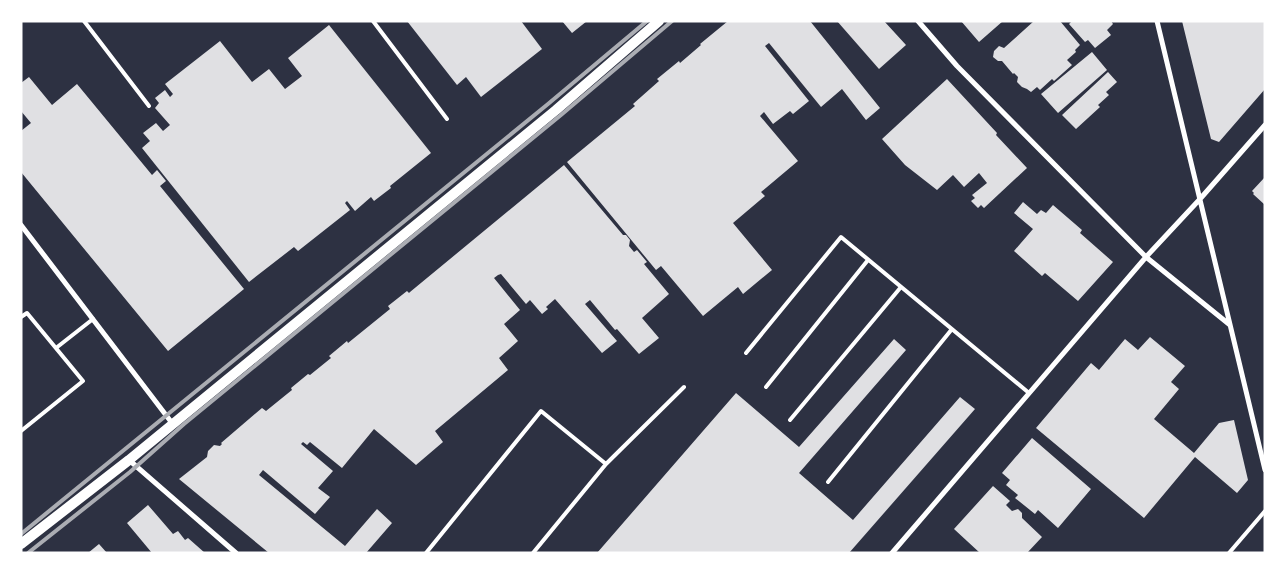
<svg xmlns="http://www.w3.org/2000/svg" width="1286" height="574" font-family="'PT Sans',sans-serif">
	<rect width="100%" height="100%" fill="#2d3142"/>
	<path fill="#e0e0e3" d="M 407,21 L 521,21 L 542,49 L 481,97 L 466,77 L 457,85 Z
		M 562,21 L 587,21 L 572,33 Z
		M 728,21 L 810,21 L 880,108 L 866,120 L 842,89 L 821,107 L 769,43 L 765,46 L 809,101 L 793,114 L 790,111 L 773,124 L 764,112 L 760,116 L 798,161 L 761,192 L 765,196 L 733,223 L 772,270 L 743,294 L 738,287 L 703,316 L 661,266 L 656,270 L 567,162 L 635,106 L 633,104 L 659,81 L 657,79 L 679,61 L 680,63 L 701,45 L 700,44 Z
		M 837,21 L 884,21 L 906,45 L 879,69 Z
		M 961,21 L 1003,21 L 979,42 Z
		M 1034,21 L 1060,21 L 1080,45 L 1075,50 L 1076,52 L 1067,60 L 1072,65 L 1054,81 L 1052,79 L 1040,90 L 1037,87 L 1031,92 L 1027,89 L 1022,87 L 1017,82 L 1018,77 L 1014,73 L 1013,74 L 1002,61 L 998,61 L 993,57 L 994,51 L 999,46 L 1004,48 Z
		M 1072,21 L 1111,21 L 1113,24 L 1107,30 L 1111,35 L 1095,48 L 1088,40 L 1085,42 L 1069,24 Z
		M 1182,21 L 1265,21 L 1265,89 L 1219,142 L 1211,139 Z
		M 329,25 L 431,153 L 390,186 L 391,188 L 374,201 L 371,197 L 355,211 L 347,201 L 345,203 L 350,210 L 298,251 L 294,247 L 249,282 L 142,148 L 150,141 L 143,133 L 156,123 L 163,131 L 170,125 L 155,108 L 159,103 L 155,98 L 165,90 L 170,97 L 173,94 L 165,84 L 220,41 L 252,82 L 269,69 L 285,89 L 302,76 L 288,58 Z
		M 1092,52 L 1107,70 L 1058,113 L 1041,94 Z
		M 1108,72 L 1117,82 L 1106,92 L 1109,95 L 1098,105 L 1100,107 L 1076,129 L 1062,115 Z
		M 29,77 L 52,105 L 77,84 L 152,175 L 157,170 L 166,181 L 160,186 L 244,289 L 168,351 L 21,172 L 21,131 L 31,123 L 21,111 L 21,83 Z
		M 947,79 L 997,133 L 996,135 L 1027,168 L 984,208 L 981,205 L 978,208 L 971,201 L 975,198 L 972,195 L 987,183 L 979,173 L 964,187 L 953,175 L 937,190 L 905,165 L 882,139 Z
		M 564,165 L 623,235 L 626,235 L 630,240 L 629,246 L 634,252 L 637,250 L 647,262 L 644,264 L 669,294 L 642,318 L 659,338 L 639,354 L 617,329 L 615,330 L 590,300 L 585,304 L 617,341 L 602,353 L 555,299 L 546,307 L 548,309 L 542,314 L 530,300 L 526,304 L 501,274 L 498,275 L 494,278 L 520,310 L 504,324 L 518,341 L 499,358 L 508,370 L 435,431 L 443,442 L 416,465 L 374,429 L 342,468 L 310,442 L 307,445 L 303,442 L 301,444 L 333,471 L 318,488 L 330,497 L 315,514 L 263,470 L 259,475 L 345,546 L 377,509 L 392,523 L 366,553 L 269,553 L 179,479 L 207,457 L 208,451 L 214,445 L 220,446 L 222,444 L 221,443 L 262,408 L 266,411 L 287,394 L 292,390 L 291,388 L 308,374 L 310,375 L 331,358 L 329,356 L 347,341 L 348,343 L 390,309 L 388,306 L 407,291 L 409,293 L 410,292 Z
		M 1265,177 L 1265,205 L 1253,194 L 1254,193 L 1252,191 Z
		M 1023,202 L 1037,214 L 1041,210 L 1046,213 L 1053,205 L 1082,230 L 1080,233 L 1113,262 L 1078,301 L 1045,273 L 1042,276 L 1014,251 L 1033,229 L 1014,213 Z
		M 1150,337 L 1185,366 L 1171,382 L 1179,389 L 1154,419 L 1194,453 L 1219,423 L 1234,420 L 1248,480 L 1237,493 L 1195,457 L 1144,518 L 1036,428 L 1091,363 L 1099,370 L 1125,339 L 1138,350 Z
		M 894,339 L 906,350 L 799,473 L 853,520 L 960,397 L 975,409 L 849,553 L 597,553 L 736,393 L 799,447 Z
		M 1032,438 L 1091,489 L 1058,528 L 1038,510 L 1035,514 L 1015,498 L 1018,495 L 1006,485 L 1010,480 L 1002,473 Z
		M 993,486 L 1010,501 L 1006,505 L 1012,511 L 1018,509 L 1022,513 L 1022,518 L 1042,537 L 1027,553 L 980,553 L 954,529 Z
		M 148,505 L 173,534 L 178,531 L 185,540 L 188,538 L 205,553 L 152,553 L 127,523 Z
		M 99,544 L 107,553 L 88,553 Z"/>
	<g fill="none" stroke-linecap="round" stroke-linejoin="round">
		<path stroke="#fff" stroke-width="4" d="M 84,21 L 149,106
			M 373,21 L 447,119
			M 21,317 L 27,313 L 83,381 L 21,431
			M 56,348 L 93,319
			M 746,353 L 841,237 L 1029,393
			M 766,387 L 868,260
			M 790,420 L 901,287
			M 606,464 L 684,387
			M 828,482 L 952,329
			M 426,553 L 541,411 L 606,464 L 533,553
			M 1229,553 L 1265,511"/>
		<path stroke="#fff" stroke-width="5" d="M 918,21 L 957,66 L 1146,257 L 1230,325
			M 1157,21 L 1265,470
			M 21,225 L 172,423
			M 129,460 L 236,553
			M 892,553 L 1146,257 L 1200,199 L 1265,125"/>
		<path stroke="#fff" stroke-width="10" d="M 21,544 L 129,460 L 556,110 L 659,21"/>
		<path stroke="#abadb3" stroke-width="4" d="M 21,534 L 548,104 L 647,21
			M 28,553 L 130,472 L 184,424 L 561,115 L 672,21"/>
	</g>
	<rect width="1286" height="574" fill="none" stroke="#ffffff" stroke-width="45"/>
</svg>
